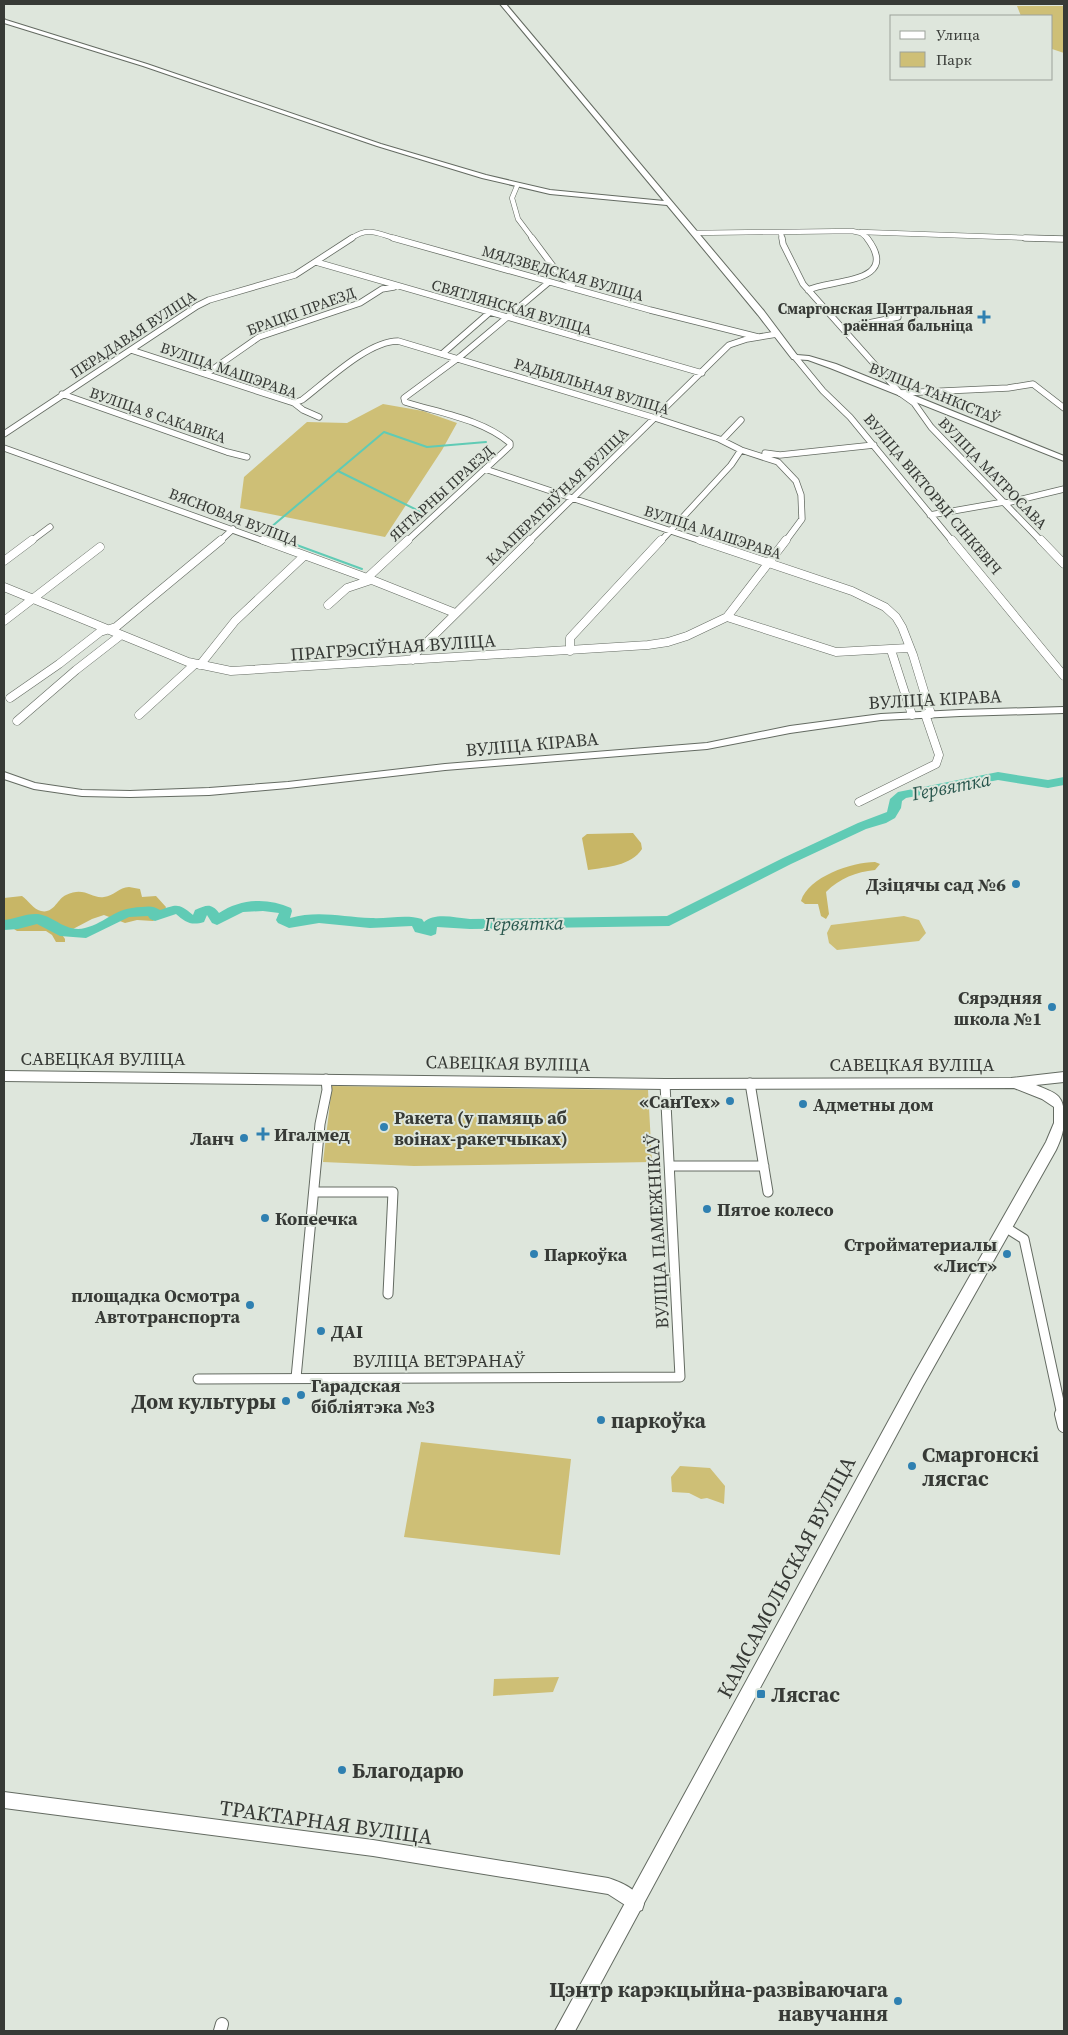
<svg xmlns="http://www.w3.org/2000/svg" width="1068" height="2035" font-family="'Source Serif 4',serif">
	<rect width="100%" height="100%" fill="#dee6dc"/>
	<path fill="#cebf76" d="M 1017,6 L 1064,6 L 1064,53 L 1052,49 L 1052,16 L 1021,16 Z
		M 383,404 L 423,411 L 457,423 L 442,450 L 385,537 L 240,508 L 244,477 L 307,422 L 347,423 Z
		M 904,916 L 919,920 L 926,933 L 919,941 L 837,950 L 829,943 L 827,933 L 831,925 Z
		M 332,1086 L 648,1090 L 652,1162 L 414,1166 L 323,1162 Z
		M 421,1442 L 571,1459 L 560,1555 L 404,1537 Z
		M 680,1466 L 710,1468 L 725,1486 L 724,1504 L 707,1498 L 701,1499 L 689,1493 L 672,1492 L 671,1477 Z
		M 559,1677 L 553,1692 L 493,1696 L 494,1679 Z"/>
	<path fill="#c8b666" d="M 633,833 L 641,843 L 642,849 C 631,866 607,867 588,870 L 582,838 L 587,834 Z
		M 875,862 L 880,864 L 875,870 C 856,872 840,878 826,892 L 829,914 L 826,919 L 821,916 L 818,904 L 805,904 L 801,901 C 808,877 852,862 875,862 Z
		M 129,887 L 140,889 L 142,897 L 156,896 L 166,907 L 163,915 L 153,921 L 137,920 L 125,923 L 104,915 L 92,919 L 73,929 L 60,926 L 58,929 L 65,939 L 65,942 L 56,942 L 52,935 L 46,931 L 17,931 L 11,927 L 4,925 L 4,898 L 22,896 C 28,900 33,909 41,911 C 54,914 57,899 66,895 C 85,886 91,899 104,897 C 114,896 119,887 129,887 Z"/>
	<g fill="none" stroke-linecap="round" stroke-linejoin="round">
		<path stroke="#60cbb5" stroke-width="2" d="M 338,471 L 421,512
			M 362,569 L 264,533 L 384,432 L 427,447 L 486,442"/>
		<path fill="#60cbb5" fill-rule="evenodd" d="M 998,772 L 1048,780 L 1064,777 L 1064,785 L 1048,788 L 998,780 L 906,798 L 902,801 L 901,808 L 895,818 L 886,823 L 866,829 L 791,864 L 669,926 L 470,929 L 437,927 L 436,934 L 431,936 L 415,932 L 412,926 L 370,928 L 319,923 L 289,928 L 278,923 L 276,920 L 279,913 L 263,911 L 243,912 L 217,925 L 212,923 L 207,915 L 204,922 C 191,926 185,922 176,914 L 155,921 L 150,919 L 148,916 L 129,917 L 86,938 L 60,936 L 37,924 L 18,929 L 4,930 L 4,920 C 15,919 26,913 38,914 C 54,916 66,933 85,928 C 108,922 113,908 142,907 C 149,906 154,906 160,910 C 177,904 179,903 193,915 L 195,910 C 207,905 211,903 219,913 C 240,899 267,897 291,908 L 292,911 L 290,918 C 318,910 343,917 371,918 C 388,919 406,914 422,919 L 424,922 C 435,912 456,918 470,919 L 667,916 L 783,858 L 858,823 L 887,812 L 890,799 L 898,792 Z"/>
		<g stroke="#646b62" stroke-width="5.5">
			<path id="minor-far4" d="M 517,186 L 512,198 L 518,219 L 533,239
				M 861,232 L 1062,239
				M 694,233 L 852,231 L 861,233 L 868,239
				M 781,233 L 782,239
				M 350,239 C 369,226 376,233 397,239"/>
		</g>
		<g stroke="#646b62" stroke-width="7">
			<path id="minor-far3" d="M 393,238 L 650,310 L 758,337
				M 532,238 L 561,277 L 573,284
				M 782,238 L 783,244 L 803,284 L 900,393 L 914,403 L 931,427 L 1042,542
				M 1025,238 L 1064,239
				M 316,262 L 702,373
				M 808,290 C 832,279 902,284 867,238
				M 844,328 L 898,317
				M 131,350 L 294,403 L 303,410 L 319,417
				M 442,354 L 489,313
				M 795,357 L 823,391 L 850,417 L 953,542
				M 206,374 L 259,337 L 360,303 L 382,289 L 394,287
				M 900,393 L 1008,388 L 1033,384 L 1064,408
				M 62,394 L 227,452 L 247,457
				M 294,403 L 302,400 C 327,381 368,341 398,341 L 655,418 L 719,439 L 741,450 L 778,462 L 796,481 L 801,495 L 802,519 L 785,542
				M 4,434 L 197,306 L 209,300 L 295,275 L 352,238
				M 722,440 L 741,420
				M 4,448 L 266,542
				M 765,453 L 780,455 L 874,445
				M 485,469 L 704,542
				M 1006,503 L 1064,489
				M 930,515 L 1004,502
				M 30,542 L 50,527
				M 219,542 L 233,529
				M 406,542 L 510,446 L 510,443 C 482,419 439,413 405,402 L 404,398 L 461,356 L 549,282
				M 528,542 L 729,345 L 747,339 L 777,334
				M 660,542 L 731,465 L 741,450"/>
		</g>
		<g stroke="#646b62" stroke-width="9">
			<path id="minor-far2" d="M 263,540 L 367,578 L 455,613
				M 700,540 L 852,591 L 885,607 L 896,617 L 902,627 L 913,655 L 931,714
				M 952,540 L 1064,676
				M 1041,540 L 1064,564
				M 4,561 L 32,540
				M 367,578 L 408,540
				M 4,587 L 188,662 L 231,671 L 648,645 L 668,642 L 687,636 L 727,617 L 786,540
				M 328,605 L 347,588 L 371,580
				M 727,617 L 836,652 L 908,648
				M 4,621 L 100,547
				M 891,650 L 912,715
				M 570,651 L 570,638 L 661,540
				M 413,660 L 415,654 L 530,540
				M 200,665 L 235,621 L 304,556
				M 10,698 L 59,664 L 100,632 L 116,627 L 221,540
				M 139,715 L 195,664
				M 17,721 L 76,670 L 121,635
				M 859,802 L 936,764 L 939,755 L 925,714"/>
		</g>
		<g stroke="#646b62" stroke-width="11">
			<path id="minor-far1" d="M 750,1083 L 768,1192
				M 670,1166 L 764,1166
				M 314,1192 L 393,1192 L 388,1294
				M 1005,1227 L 1024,1239 L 1062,1415
				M 296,1378 L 320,1124 L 327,1090 L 326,1079
				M 198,1379 L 680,1377 L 665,1084"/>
		</g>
		<g stroke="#646b62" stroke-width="14">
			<path id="minor" d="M 1061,1414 L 1064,1426
				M 220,2031 L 222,2024"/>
		</g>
		<g stroke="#646b62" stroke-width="2">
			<path id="tertiary" d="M 500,4 L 506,4 L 764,311 L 797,355 L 809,356 L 836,364 L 1064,456 L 1064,461 L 830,368 L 808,360 L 792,359 L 758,315 L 667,205 L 550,194 L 482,178 L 377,146 L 143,66 L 4,23 L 4,19 L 6,20 L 147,64 L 381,144 L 486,175 L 550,190 L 664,201 Z
				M 1064,707 L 1064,713 L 960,716 L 881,720 L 790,733 L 707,749 L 445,770 L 288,788 L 209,795 L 130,797 L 82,796 L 34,789 L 4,779 L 4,772 L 35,783 L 82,790 L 130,791 L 209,788 L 288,782 L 445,764 L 707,743 L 790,726 L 881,714 L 960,710 Z
				M 4,1792 L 373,1840 L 608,1878 C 621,1882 639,1890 644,1904 L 642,1910 L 636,1912 L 608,1894 L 373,1856 L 4,1808 Z"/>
		</g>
		<g stroke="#646b62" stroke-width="2">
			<path id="secondary" d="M 4,1071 L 665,1079 L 1011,1078 L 1064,1072 L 1064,1082 L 1036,1085 C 1055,1093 1064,1094 1064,1116 C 1064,1131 1062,1137 1056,1150 L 923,1386 L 575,2031 L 555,2031 L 913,1376 L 1046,1142 L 1054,1123 L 1054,1107 L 1042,1099 L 1014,1088 L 665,1089 L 4,1081 Z"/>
		</g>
		<use href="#minor-far4" stroke="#fff" stroke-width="4.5"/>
		<use href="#minor-far3" stroke="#fff" stroke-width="5.5"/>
		<use href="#minor-far2" stroke="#fff" stroke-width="8"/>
		<use href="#minor-far1" stroke="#fff" stroke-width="9"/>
		<use href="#minor" stroke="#fff" stroke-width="12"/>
		<use href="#tertiary" fill="#fff" fill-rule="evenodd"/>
		<use href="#secondary" fill="#fff" fill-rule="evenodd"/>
	</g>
	<g fill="#2f80b1" stroke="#dee6dc" stroke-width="2">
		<path d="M981.5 309.5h5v5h5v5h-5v5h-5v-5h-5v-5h5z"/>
		<circle cx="1016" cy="884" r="5"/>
		<circle cx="1052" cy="1007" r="5"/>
		<circle cx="730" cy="1101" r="5"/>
		<circle cx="803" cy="1104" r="5"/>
		<circle cx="384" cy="1127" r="5"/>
		<path d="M260.5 1126.5h5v5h5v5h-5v5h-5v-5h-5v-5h5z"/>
		<circle cx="244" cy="1138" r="5"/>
		<circle cx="707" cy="1209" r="5"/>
		<circle cx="265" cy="1218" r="5"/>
		<circle cx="534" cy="1254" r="5"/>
		<circle cx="1007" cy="1254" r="5"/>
		<circle cx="250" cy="1305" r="5"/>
		<circle cx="321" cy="1331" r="5"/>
		<circle cx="301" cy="1395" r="5"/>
		<circle cx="286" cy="1401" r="5"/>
		<circle cx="601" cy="1420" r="5"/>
		<circle cx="912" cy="1466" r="5"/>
		<rect x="756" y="1689" width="10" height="10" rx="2.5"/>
		<circle cx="342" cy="1770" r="5"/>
		<circle cx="898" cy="2001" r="5"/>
	</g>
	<g text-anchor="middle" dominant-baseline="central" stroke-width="4" stroke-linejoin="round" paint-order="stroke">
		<g font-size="15" fill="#373a36" stroke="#dee6dc">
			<text transform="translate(563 273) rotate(16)">МЯДЗВЕДСКАЯ ВУЛІЦА</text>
			<text transform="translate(512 307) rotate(16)">СВЯТЛЯНСКАЯ ВУЛІЦА</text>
			<text transform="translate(301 311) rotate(-20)">БРАЦКІ ПРАЕЗД</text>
			<text transform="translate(133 334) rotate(-33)">ПЕРАДАВАЯ ВУЛІЦА</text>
			<text transform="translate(229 370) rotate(19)">ВУЛІЦА МАШЭРАВА</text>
			<text transform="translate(592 386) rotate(17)">РАДЫЯЛЬНАЯ ВУЛІЦА</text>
			<text transform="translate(935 393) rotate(22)">ВУЛІЦА ТАНКІСТАЎ</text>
			<text transform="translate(158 415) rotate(19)">ВУЛІЦА 8 САКАВІКА</text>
			<text transform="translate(993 473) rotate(46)">ВУЛІЦА МАТРОСАВА</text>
			<text transform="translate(441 493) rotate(-42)">ЯНТАРНЫ ПРАЕЗД</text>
			<text transform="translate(933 494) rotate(50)">ВУЛІЦА ВІКТОРЫІ СІНКЕВІЧ</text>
			<text transform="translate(557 496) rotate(-44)">КААПЕРАТЫЎНАЯ ВУЛІЦА</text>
			<text transform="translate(234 517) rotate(21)">ВЯСНОВАЯ ВУЛІЦА</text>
			<text transform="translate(713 532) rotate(18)">ВУЛІЦА МАШЭРАВА</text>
		</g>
		<g font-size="15" font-weight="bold" fill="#373a36" stroke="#dee6dc" text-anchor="end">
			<text x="973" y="308">Смаргонская Цэнтральная<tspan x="973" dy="17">раённая бальніца</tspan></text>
		</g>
		<g font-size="18" fill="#373a36" stroke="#dee6dc">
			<text transform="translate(393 647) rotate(-4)">ПРАГРЭСІЎНАЯ ВУЛІЦА</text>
			<text transform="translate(935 699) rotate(-3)">ВУЛІЦА КІРАВА</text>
			<text transform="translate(532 744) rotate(-5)">ВУЛІЦА КІРАВА</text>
			<text x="103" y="1058">САВЕЦКАЯ ВУЛІЦА</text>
			<text transform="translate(508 1063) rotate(1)">САВЕЦКАЯ ВУЛІЦА</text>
			<text x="912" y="1064">САВЕЦКАЯ ВУЛІЦА</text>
			<text transform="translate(657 1231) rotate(-93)">ВУЛІЦА ПАМЕЖНІКАЎ</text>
			<text x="439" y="1360">ВУЛІЦА ВЕТЭРАНАЎ</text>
		</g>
		<g font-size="18" font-weight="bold" fill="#373a36" stroke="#dee6dc" text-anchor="start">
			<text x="1006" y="884" text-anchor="end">Дзіцячы сад №6</text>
			<text x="1042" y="997" text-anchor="end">Сярэдняя<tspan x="1042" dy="21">школа №1</tspan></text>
			<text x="720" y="1101" text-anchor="end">«СанТех»</text>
			<text x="813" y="1104">Адметны дом</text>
			<text x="394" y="1117">Ракета (у памяць аб<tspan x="394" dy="21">воінах-ракетчыках)</tspan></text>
			<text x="274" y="1134">Игалмед</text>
			<text x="234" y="1138" text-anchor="end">Ланч</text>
			<text x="717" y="1209">Пятое колесо</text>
			<text x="275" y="1218">Копеечка</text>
			<text x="997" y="1244" text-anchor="end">Стройматериалы<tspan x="997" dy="21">«Лист»</tspan></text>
			<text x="544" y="1254">Паркоўка</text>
			<text x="240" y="1295" text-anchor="end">площадка Осмотра<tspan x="240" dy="21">Автотранспорта</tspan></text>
			<text x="331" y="1331">ДАІ</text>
			<text x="311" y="1385">Гарадская<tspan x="311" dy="21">бібліятэка №3</tspan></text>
		</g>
		<g font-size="19" font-style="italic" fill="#28564d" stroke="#dee6dc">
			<text transform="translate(951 786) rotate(-11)">Гервятка</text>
			<text transform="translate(524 923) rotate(-1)">Гервятка</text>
		</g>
		<g font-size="21" font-weight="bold" fill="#373a36" stroke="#dee6dc" text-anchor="start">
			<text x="276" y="1401" text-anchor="end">Дом культуры</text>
			<text x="611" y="1420">паркоўка</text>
			<text x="922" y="1454">Смаргонскі<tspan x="922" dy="24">лясгас</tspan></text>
			<text x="771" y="1694">Лясгас</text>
			<text x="352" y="1770">Благодарю</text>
			<text x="888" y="1989" text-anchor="end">Цэнтр карэкцыйна-развіваючага<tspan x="888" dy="24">навучання</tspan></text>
		</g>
		<g font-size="21" fill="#373a36" stroke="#dee6dc">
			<text transform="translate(786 1577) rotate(-62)">КАМСАМОЛЬСКАЯ ВУЛІЦА</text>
			<text transform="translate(326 1822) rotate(8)">ТРАКТАРНАЯ ВУЛІЦА</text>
		</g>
	</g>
	<rect width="1068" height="2035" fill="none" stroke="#373a36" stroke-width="10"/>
	<rect x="890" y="15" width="162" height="65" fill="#dee6dc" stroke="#9ba19a"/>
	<rect x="900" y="31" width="25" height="8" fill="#ffffff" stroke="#9ba19a"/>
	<text x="936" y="40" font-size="15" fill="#373a36">Улица</text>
	<rect x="900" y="52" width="25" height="15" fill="#cebf76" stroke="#9ba19a"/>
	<text x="936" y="65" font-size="15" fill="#373a36">Парк</text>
</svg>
